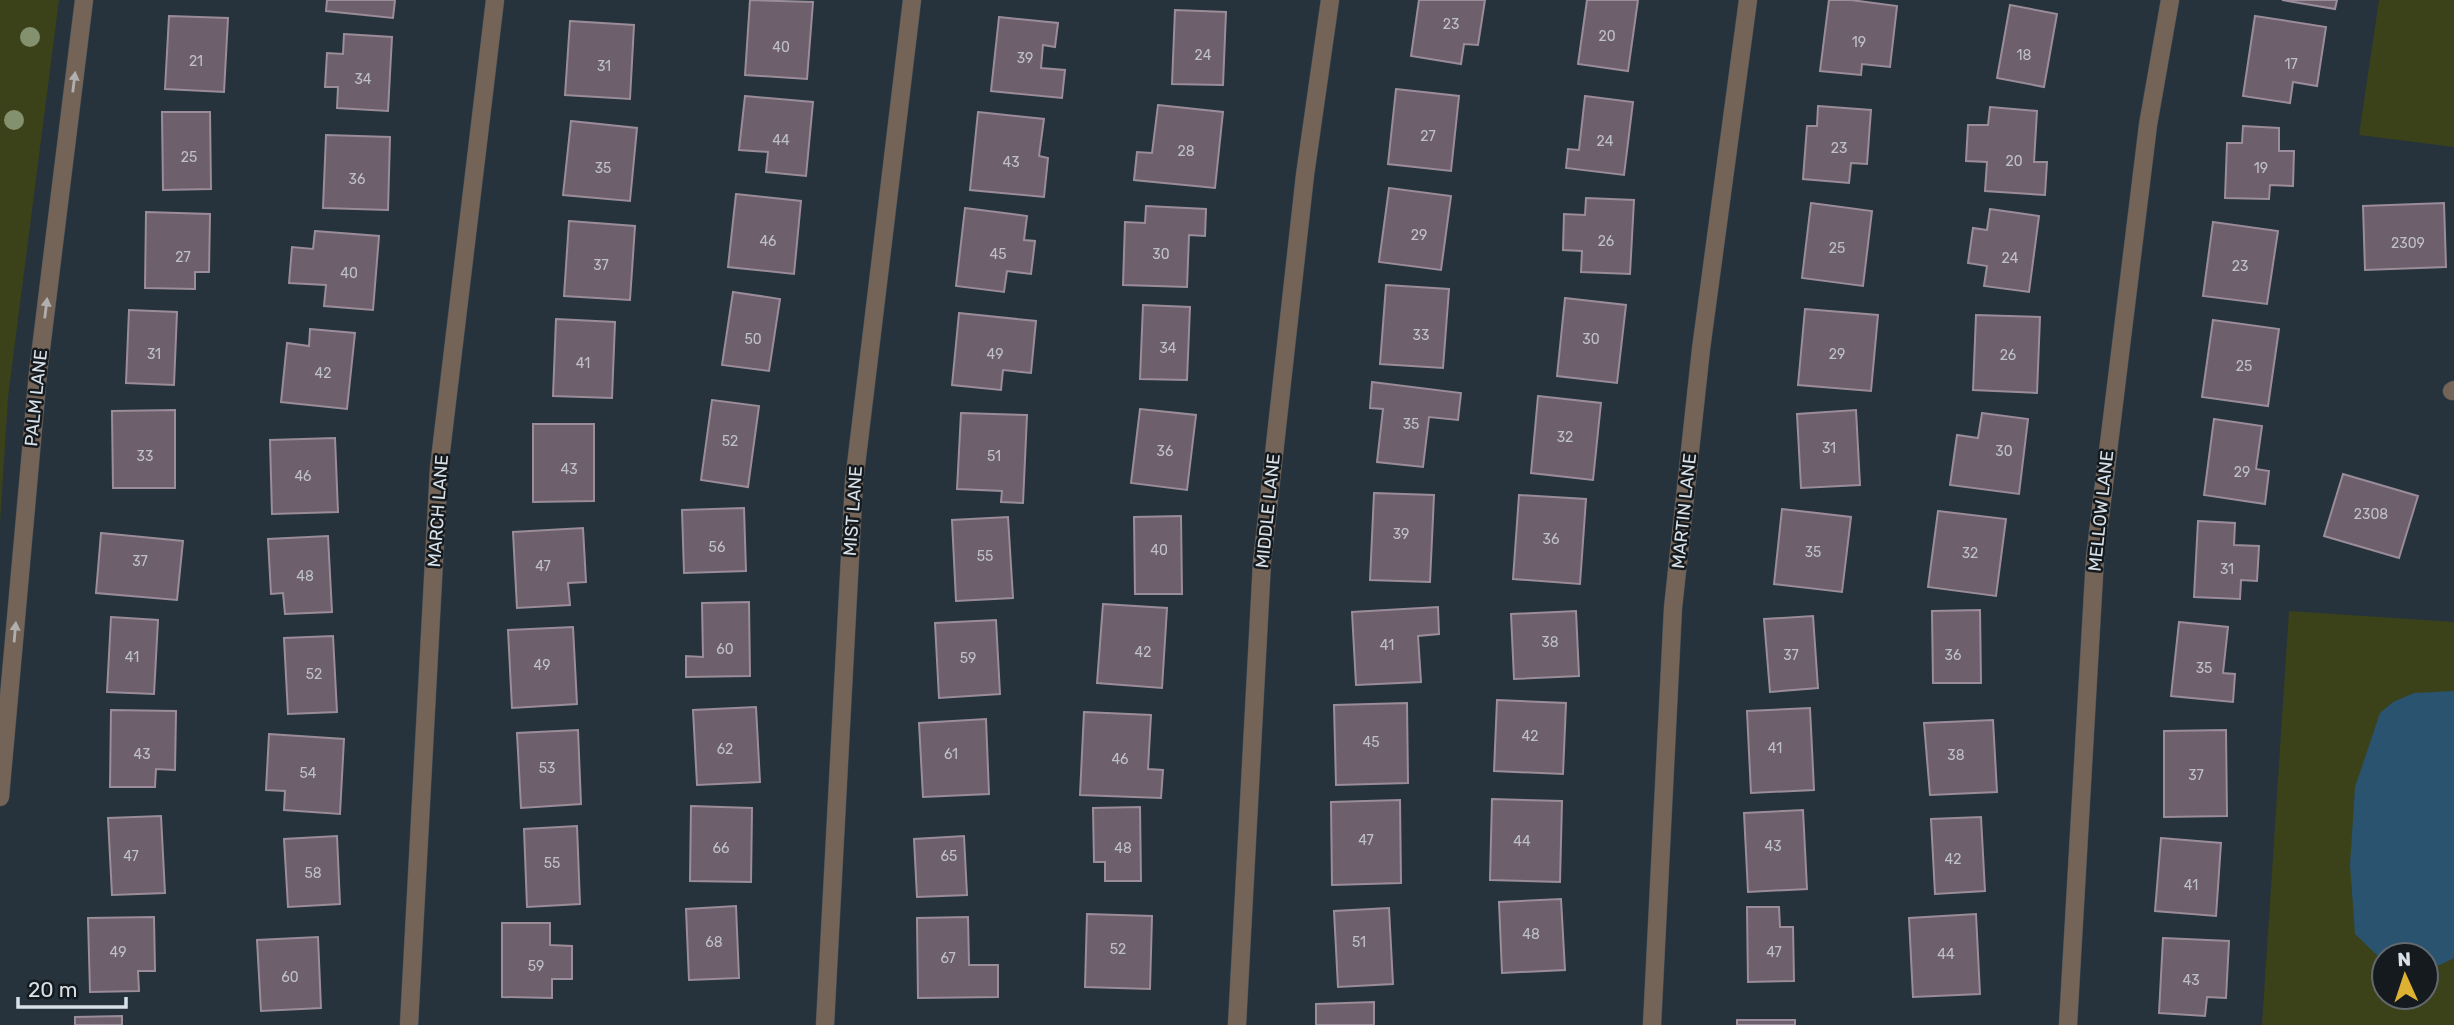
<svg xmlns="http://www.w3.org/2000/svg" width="2454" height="1025" font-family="Rubik,sans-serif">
	<rect width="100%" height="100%" fill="#26333d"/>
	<path fill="#3b4219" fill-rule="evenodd" d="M 0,0 L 59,0 L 8,397 L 0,523 Z
		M 2379,0 L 2454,0 L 2454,147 L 2359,135 Z
		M 2289,611 L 2454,622 L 2454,1025 L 2262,1025 ZM 2384,955 L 2426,955 L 2426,997 L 2384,997 Z"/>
	<path fill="#29536e" d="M 2454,691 L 2454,958 L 2440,965 L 2426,967 L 2426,955 L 2384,955 L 2384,962 L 2355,934 L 2350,865 L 2355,787 L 2380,713 L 2393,702 L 2414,693 Z"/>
	<path fill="#6d5f6b" stroke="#9b8c99" stroke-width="2" d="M 327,0 L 395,0 L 393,18 L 326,11 Z
		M 750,0 L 813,2 L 807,79 L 745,75 Z
		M 1419,0 L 1485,0 L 1478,45 L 1464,44 L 1461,64 L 1411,56 Z
		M 1587,0 L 1638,0 L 1628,71 L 1578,64 Z
		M 1829,0 L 1851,0 L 1897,6 L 1890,67 L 1862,64 L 1861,75 L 1820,71 Z
		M 2282,0 L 2337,0 L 2335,9 Z
		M 2010,5 L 2057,14 L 2044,87 L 1997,78 Z
		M 1175,10 L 1226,12 L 1223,85 L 1172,84 Z
		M 169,16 L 228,18 L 224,92 L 165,89 Z
		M 2255,16 L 2326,27 L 2317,86 L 2293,82 L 2290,103 L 2243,96 Z
		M 999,17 L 1058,23 L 1055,47 L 1043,45 L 1041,68 L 1065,70 L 1062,98 L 991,91 Z
		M 570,21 L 634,25 L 630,99 L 565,95 Z
		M 344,34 L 392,37 L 388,111 L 337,108 L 338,87 L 325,87 L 327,53 L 343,54 Z
		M 1396,89 L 1459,96 L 1451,171 L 1388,164 Z
		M 745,96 L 813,102 L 806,176 L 766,172 L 768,152 L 739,150 Z
		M 1585,96 L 1633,102 L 1624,175 L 1566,168 L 1568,149 L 1579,150 Z
		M 1158,105 L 1223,112 L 1215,188 L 1134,180 L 1137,152 L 1152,153 Z
		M 1818,106 L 1871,110 L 1867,164 L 1851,163 L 1849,183 L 1803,179 L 1807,126 L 1817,126 Z
		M 1990,107 L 2037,111 L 2034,162 L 2047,162 L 2045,195 L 1985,191 L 1987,162 L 1966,161 L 1968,125 L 1988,125 Z
		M 162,112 L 210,112 L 211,189 L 163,190 Z
		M 978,112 L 1044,119 L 1039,156 L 1048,158 L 1044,197 L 970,190 Z
		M 571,121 L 637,128 L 630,201 L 563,195 Z
		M 2243,126 L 2279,128 L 2279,151 L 2294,151 L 2293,186 L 2270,185 L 2269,199 L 2225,198 L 2227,143 L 2242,143 Z
		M 326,135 L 390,137 L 388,210 L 323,208 Z
		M 1389,188 L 1451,196 L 1441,270 L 1379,262 Z
		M 736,194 L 801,201 L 794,274 L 728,267 Z
		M 1586,198 L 1634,200 L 1630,274 L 1581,272 L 1582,251 L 1563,250 L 1564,214 L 1585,215 Z
		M 1811,203 L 1872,211 L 1863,286 L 1802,278 Z
		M 2444,203 L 2446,267 L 2365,270 L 2363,206 Z
		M 1146,206 L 1206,209 L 1205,236 L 1189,235 L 1187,287 L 1123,285 L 1125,222 L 1145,223 Z
		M 965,208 L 1027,216 L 1024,240 L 1035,241 L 1031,274 L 1007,271 L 1004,292 L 956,286 Z
		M 1990,209 L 2039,216 L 2029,292 L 1984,286 L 1987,266 L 1968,263 L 1973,228 L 1987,230 Z
		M 146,212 L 210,214 L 209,272 L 195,272 L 195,289 L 145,288 Z
		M 569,221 L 635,226 L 630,300 L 564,296 Z
		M 2213,222 L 2278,231 L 2267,304 L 2203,296 Z
		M 315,231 L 379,236 L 373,310 L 324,306 L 326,285 L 289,283 L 292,247 L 313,249 Z
		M 1386,285 L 1449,289 L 1443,368 L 1380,364 Z
		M 733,292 L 780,299 L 769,371 L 722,365 Z
		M 1565,298 L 1626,305 L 1617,383 L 1557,376 Z
		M 1143,305 L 1190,307 L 1187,380 L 1140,379 Z
		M 1805,309 L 1878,315 L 1871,391 L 1798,385 Z
		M 129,310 L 177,312 L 174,385 L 126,383 Z
		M 959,313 L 1036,321 L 1031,373 L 1003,370 L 1001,390 L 952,385 Z
		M 1976,315 L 2040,317 L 2037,393 L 1973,390 Z
		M 556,319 L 615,322 L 612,398 L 553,396 Z
		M 2213,320 L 2279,329 L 2268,406 L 2202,397 Z
		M 310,329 L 355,333 L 347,409 L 281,402 L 287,343 L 309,346 Z
		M 1372,382 L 1461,393 L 1458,420 L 1429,417 L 1423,467 L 1377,462 L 1383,409 L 1370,408 Z
		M 1538,396 L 1601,403 L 1593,480 L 1531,473 Z
		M 712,400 L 759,406 L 748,487 L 701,480 Z
		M 1140,409 L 1196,415 L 1187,490 L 1131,483 Z
		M 175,410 L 175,488 L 113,488 L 112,411 Z
		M 1856,410 L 1860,485 L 1801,488 L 1797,414 Z
		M 961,413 L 1027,415 L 1023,503 L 1001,502 L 1002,491 L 957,489 Z
		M 1982,413 L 2028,419 L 2019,494 L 1950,485 L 1957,435 L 1978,438 Z
		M 2214,419 L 2262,426 L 2256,469 L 2269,471 L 2265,504 L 2204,495 Z
		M 533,424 L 594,424 L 594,501 L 533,502 Z
		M 335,438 L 338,512 L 272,514 L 270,440 Z
		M 2343,474 L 2418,496 L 2399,558 L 2324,536 Z
		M 1374,493 L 1434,495 L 1430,582 L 1370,580 Z
		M 1519,495 L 1586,499 L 1580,584 L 1513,579 Z
		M 744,508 L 746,571 L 684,573 L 682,510 Z
		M 1782,509 L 1851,517 L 1842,592 L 1774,584 Z
		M 1938,511 L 2006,519 L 1996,596 L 1928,587 Z
		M 1181,516 L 1182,594 L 1135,594 L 1134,517 Z
		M 1008,517 L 1013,598 L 956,601 L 952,520 Z
		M 2198,521 L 2235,523 L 2234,545 L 2259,546 L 2257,581 L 2241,580 L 2240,599 L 2194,597 Z
		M 583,528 L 586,582 L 568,583 L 570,605 L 517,608 L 513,532 Z
		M 101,533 L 183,541 L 177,600 L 96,593 Z
		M 328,536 L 332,612 L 285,614 L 283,593 L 271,594 L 268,539 Z
		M 749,602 L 750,676 L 686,677 L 686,656 L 703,657 L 702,603 Z
		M 1103,604 L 1167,608 L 1162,688 L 1097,683 Z
		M 1438,607 L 1439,634 L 1418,636 L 1421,682 L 1356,685 L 1352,612 Z
		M 1980,610 L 1981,683 L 1933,683 L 1932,611 Z
		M 1576,611 L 1579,676 L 1514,679 L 1511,614 Z
		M 1813,616 L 1818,688 L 1770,692 L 1764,619 Z
		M 111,617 L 158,620 L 154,694 L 107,692 Z
		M 996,620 L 1000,694 L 939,698 L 935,623 Z
		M 2179,622 L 2228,627 L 2223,673 L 2235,674 L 2233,702 L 2171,696 Z
		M 573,627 L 577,704 L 512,708 L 508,630 Z
		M 333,636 L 337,712 L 288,714 L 284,638 Z
		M 1497,700 L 1566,703 L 1563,774 L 1494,771 Z
		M 1407,703 L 1408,783 L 1336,785 L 1334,705 Z
		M 756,707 L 760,782 L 697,785 L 693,710 Z
		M 1810,708 L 1814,790 L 1751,793 L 1747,711 Z
		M 111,710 L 176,711 L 175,770 L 156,769 L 155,787 L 110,787 Z
		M 1084,712 L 1151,715 L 1148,769 L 1163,770 L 1161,798 L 1080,795 Z
		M 986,719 L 989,794 L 923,797 L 919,723 Z
		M 1993,720 L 1997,792 L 1930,795 L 1924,723 Z
		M 578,730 L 581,804 L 521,808 L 517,733 Z
		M 2226,730 L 2227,816 L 2164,817 L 2164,731 Z
		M 269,734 L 344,739 L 340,814 L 284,810 L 285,791 L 266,790 Z
		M 1492,799 L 1562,801 L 1560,882 L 1490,880 Z
		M 1400,800 L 1401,883 L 1332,885 L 1331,802 Z
		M 691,806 L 752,808 L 751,882 L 690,881 Z
		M 1140,807 L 1141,881 L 1105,881 L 1105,862 L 1094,862 L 1093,808 Z
		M 1803,810 L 1807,889 L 1748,892 L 1744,813 Z
		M 161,816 L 165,893 L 112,895 L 108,818 Z
		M 1981,817 L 1985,891 L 1935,894 L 1931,819 Z
		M 577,826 L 580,904 L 527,907 L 524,829 Z
		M 337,836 L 340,904 L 288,907 L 284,839 Z
		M 964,836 L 967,895 L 917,897 L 914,839 Z
		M 2161,838 L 2221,843 L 2216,916 L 2155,911 Z
		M 1561,899 L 1565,970 L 1502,973 L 1499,902 Z
		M 736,906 L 739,978 L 689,980 L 686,909 Z
		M 1747,907 L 1779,907 L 1780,927 L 1793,927 L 1794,981 L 1748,982 Z
		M 1389,908 L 1393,984 L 1338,987 L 1334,911 Z
		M 1087,914 L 1152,916 L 1150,989 L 1085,987 Z
		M 1976,914 L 1980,994 L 1913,997 L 1909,918 Z
		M 154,917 L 155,971 L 138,971 L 139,991 L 90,992 L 88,918 Z
		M 968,917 L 969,965 L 998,965 L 998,997 L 918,998 L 917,918 Z
		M 502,923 L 550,923 L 550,945 L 572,946 L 572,979 L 552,979 L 552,998 L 502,997 Z
		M 318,937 L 321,1008 L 261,1011 L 257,940 Z
		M 2163,938 L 2229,941 L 2226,998 L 2207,997 L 2205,1016 L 2159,1013 Z
		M 1374,1002 L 1374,1025 L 1316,1025 L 1316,1004 Z
		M 122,1016 L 122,1025 L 75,1025 L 75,1017 Z
		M 1737,1020 L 1795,1020 L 1795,1025 L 1737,1025 Z"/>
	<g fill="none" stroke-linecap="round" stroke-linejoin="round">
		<g stroke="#434f58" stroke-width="19">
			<path id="street" d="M 2452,391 L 2454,390
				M 0,797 L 38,373 L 84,0
				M 409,1025 L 439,468 L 495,0
				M 825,1025 L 854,482 L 912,0
				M 1237,1025 L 1262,562 L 1305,175 L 1330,0
				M 1652,1025 L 1673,608 L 1701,349 L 1748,0
				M 2068,1025 L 2095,558 L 2148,125 L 2170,0"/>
		</g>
		<use href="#street" stroke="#746357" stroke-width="18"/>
	</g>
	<g fill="#84916e">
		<circle cx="30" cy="37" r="10"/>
		<circle cx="14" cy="120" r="10"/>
	</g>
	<defs><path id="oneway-solid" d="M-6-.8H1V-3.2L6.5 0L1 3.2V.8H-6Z" transform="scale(1.75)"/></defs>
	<g fill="#b1afae">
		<use href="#oneway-solid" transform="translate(74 82) rotate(-83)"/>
		<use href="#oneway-solid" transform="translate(46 308) rotate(-83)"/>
		<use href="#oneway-solid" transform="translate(15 632) rotate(-85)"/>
	</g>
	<g text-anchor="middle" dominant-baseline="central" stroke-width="5" stroke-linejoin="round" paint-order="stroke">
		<g font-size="14" fill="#bec0c9">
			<text x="1451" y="24">23</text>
			<text x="1607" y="36">20</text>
			<text x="1859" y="42">19</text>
			<text x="781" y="47">40</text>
			<text x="1203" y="55">24</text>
			<text x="2024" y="55">18</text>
			<text x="1025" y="58">39</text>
			<text x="196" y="61">21</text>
			<text x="2291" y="64">17</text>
			<text x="604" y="66">31</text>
			<text x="363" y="79">34</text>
			<text x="1428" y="136">27</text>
			<text x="781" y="140">44</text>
			<text x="1605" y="141">24</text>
			<text x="1839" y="148">23</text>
			<text x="1186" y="151">28</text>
			<text x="189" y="157">25</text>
			<text x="2014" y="161">20</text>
			<text x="1011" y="162">43</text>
			<text x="603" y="168">35</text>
			<text x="2261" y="168">19</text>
			<text x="357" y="179">36</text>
			<text x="1419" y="235">29</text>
			<text x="768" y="241">46</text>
			<text x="1606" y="241">26</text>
			<text x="2408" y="243">2309</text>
			<text x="1837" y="248">25</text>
			<text x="998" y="254">45</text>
			<text x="1161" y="254">30</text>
			<text x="183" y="257">27</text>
			<text x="2010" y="258">24</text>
			<text x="601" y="265">37</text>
			<text x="2240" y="266">23</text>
			<text x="349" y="273">40</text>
			<text x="1421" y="335">33</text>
			<text x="753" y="339">50</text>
			<text x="1591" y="339">30</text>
			<text x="1168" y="348">34</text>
			<text x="154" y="354">31</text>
			<text x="995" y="354">49</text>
			<text x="1837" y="354">29</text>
			<text x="2008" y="355">26</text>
			<text x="583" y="363">41</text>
			<text x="2244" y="366">25</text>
			<text x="323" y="373">42</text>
			<text x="1411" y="424">35</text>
			<text x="1565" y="437">32</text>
			<text x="730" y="441">52</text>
			<text x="1829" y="448">31</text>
			<text x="1165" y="451">36</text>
			<text x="2004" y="451">30</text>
			<text x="145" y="456">33</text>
			<text x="994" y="456">51</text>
			<text x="569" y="469">43</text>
			<text x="2242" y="472">29</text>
			<text x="303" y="476">46</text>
			<text x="2371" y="514">2308</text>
			<text x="1401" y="534">39</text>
			<text x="1551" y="539">36</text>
			<text x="717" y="547">56</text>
			<text x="1159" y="550">40</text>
			<text x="1813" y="552">35</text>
			<text x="1970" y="553">32</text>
			<text x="985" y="556">55</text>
			<text x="140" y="561">37</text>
			<text x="543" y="566">47</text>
			<text x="2227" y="569">31</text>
			<text x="305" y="576">48</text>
			<text x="1550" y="642">38</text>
			<text x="1387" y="645">41</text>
			<text x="725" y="649">60</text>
			<text x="1143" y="652">42</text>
			<text x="1791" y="655">37</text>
			<text x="1953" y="655">36</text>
			<text x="132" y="657">41</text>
			<text x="968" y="658">59</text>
			<text x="542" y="665">49</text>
			<text x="2204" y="668">35</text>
			<text x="314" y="674">52</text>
			<text x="1530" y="736">42</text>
			<text x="1371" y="742">45</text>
			<text x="1775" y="748">41</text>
			<text x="725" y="749">62</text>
			<text x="142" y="754">43</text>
			<text x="951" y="754">61</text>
			<text x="1956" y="755">38</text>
			<text x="1120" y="759">46</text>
			<text x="547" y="768">53</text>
			<text x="308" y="773">54</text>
			<text x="2196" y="775">37</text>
			<text x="1366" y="840">47</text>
			<text x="1522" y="841">44</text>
			<text x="1773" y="846">43</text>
			<text x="721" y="848">66</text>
			<text x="1123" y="848">48</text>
			<text x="131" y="856">47</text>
			<text x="949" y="856">65</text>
			<text x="1953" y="859">42</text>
			<text x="552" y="863">55</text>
			<text x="313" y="873">58</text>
			<text x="2191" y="885">41</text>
			<text x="1531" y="934">48</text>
			<text x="714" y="942">68</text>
			<text x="1359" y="942">51</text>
			<text x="1118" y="949">52</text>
			<text x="118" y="952">49</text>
			<text x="1774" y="952">47</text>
			<text x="1946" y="954">44</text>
			<text x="948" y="958">67</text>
			<text x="536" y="966">59</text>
			<text x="290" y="977">60</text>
			<text x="2191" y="980">43</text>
		</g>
		<g font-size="18" fill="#d9e1e8" stroke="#141a1e">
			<text transform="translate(36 398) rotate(-84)">PALM LANE</text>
			<text transform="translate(438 511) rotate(-86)">MARCH LANE</text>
			<text transform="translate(853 511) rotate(-86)">MIST LANE</text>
			<text transform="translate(1268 511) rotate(-84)">MIDDLE LANE</text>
			<text transform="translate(1684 511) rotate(-84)">MARTIN LANE</text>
			<text transform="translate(2101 511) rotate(-84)">MELLOW LANE</text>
		</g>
	</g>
	<g transform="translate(2405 976) rotate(357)"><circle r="33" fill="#141a1e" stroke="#636a6f" stroke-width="2"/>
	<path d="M0-5L12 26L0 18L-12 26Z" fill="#deb133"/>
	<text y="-10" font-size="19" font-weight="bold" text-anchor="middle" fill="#d9e1e8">N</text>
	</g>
	<path d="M18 997v10h108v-10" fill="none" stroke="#d9e1e8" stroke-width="3.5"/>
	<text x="28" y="997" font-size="21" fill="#d9e1e8" stroke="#141a1e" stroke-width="5" paint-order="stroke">20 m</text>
</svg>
